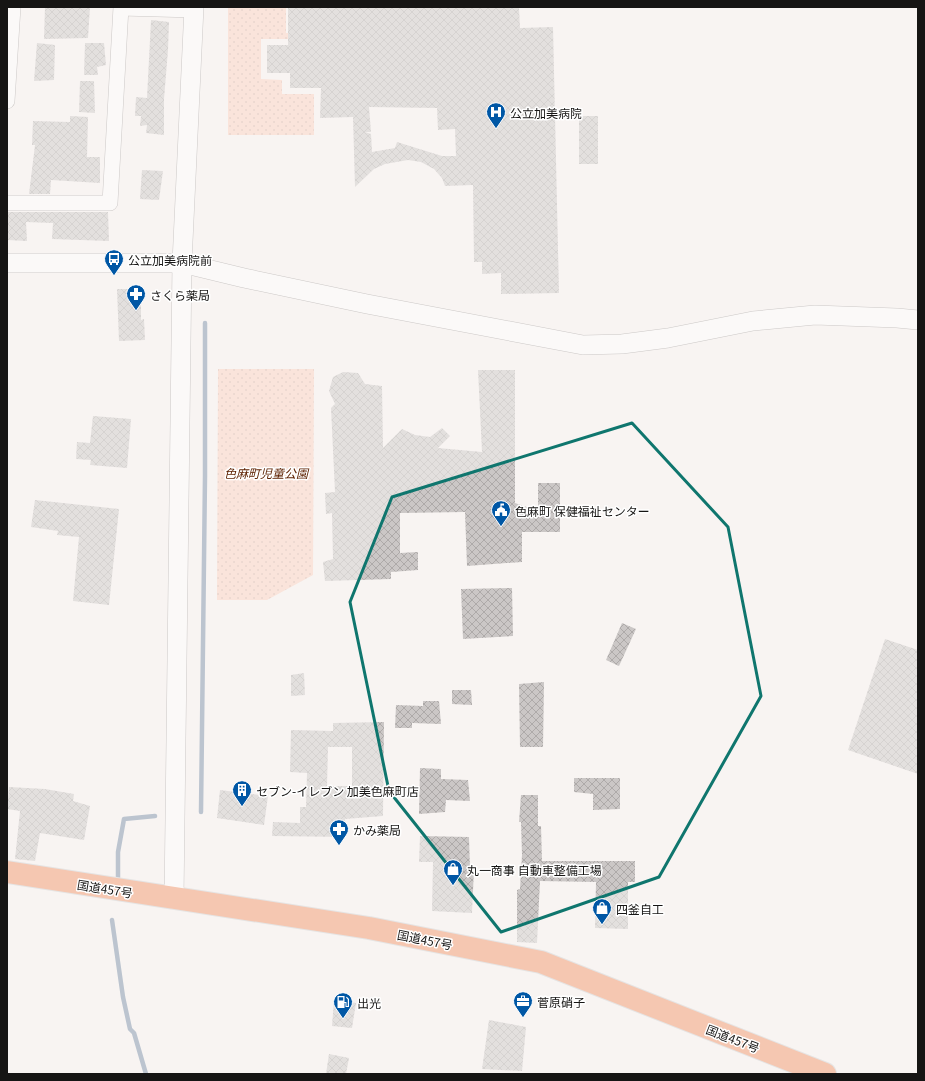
<svg xmlns="http://www.w3.org/2000/svg" width="925" height="1081" font-family="Georgia,'Noto Sans JP',serif">
	<defs>
		<pattern id="park-dots" width="8" height="8" patternUnits="userSpaceOnUse"><rect width="8" height="8" fill="#fcd0be"/><path d="M2 2h.1M6 6h.1" fill="none" stroke="#d7b2a2" stroke-width="1.8" stroke-linecap="round"/></pattern>
		<pattern id="building-cross-hatch" width="8" height="8" patternUnits="userSpaceOnUse"><rect width="8" height="8" fill="#cbc7c6"/><path d="M0 0l8 8M0 8l8-8" fill="none" stroke="#aeaaa9"/></pattern>
	</defs>
	<rect width="100%" height="100%" fill="#f8f4f2"/>
	<path fill="url(#park-dots)" d="M 228,7 L 286,7 L 286,33 L 294,33 L 294,39 L 261,39 L 261,79 L 282,80 L 282,94 L 314,94 L 314,135 L 228,135 Z
		M 218,369 L 314,369 L 313,575 L 267,600 L 217,600 Z"/>
	<g fill="none" stroke-linecap="round" stroke-linejoin="round">
		<path stroke="#738aa5" stroke-width="4.5" d="M 201,812 L 205,476 L 205,323
			M 118,880 L 118,852 L 124,819 L 155,816
			M 112,920 L 123,997 L 130,1029 L 134,1033 L 146,1074"/>
	</g>
	<path fill="url(#building-cross-hatch)" fill-rule="evenodd" d="M 45,7 L 90,7 L 88,38 L 44,39 Z
		M 288,7 L 519,7 L 520,28 L 553,27 L 559,293 L 501,294 L 501,273 L 482,274 L 482,262 L 474,262 L 473,185 L 445,186 L 442,178 L 434,169 L 421,162 L 408,160 L 385,164 L 374,169 L 355,187 L 353,117 L 320,118 L 321,88 L 290,88 L 290,73 L 267,73 L 267,45 L 288,45 ZM 369,107 L 437,108 L 438,130 L 455,129 L 456,156 L 442,156 L 397,142 L 395,148 L 372,152 L 371,134 L 365,132 L 371,132 Z
		M 151,20 L 169,22 L 168,50 L 164,99 L 164,135 L 146,133 L 147,125 L 140,126 L 141,116 L 135,116 L 136,97 L 147,98 Z
		M 37,43 L 55,45 L 54,80 L 34,81 Z
		M 85,43 L 104,43 L 106,65 L 97,67 L 98,75 L 84,75 Z
		M 80,81 L 94,81 L 95,113 L 79,112 Z
		M 70,116 L 88,117 L 87,157 L 100,157 L 100,183 L 51,180 L 50,194 L 29,194 L 35,145 L 32,145 L 33,121 L 70,122 Z
		M 579,116 L 598,116 L 598,164 L 579,164 Z
		M 142,170 L 163,171 L 159,200 L 140,199 Z
		M 7,212 L 108,212 L 109,241 L 52,239 L 53,223 L 26,222 L 27,241 L 7,240 Z
		M 117,289 L 134,289 L 141,292 L 141,320 L 144,319 L 145,340 L 119,341 Z
		M 478,370 L 515,370 L 515,503 L 538,511 L 538,483 L 560,483 L 560,532 L 522,532 L 522,562 L 467,566 L 465,512 L 400,513 L 400,553 L 418,552 L 418,570 L 391,572 L 391,579 L 325,581 L 323,562 L 333,559 L 332,513 L 326,514 L 325,493 L 335,492 L 331,408 L 335,404 L 329,391 L 333,377 L 343,372 L 358,373 L 365,384 L 382,386 L 383,448 L 402,429 L 415,435 L 430,437 L 442,428 L 450,436 L 438,448 L 482,452 Z
		M 93,416 L 131,419 L 127,468 L 90,465 L 91,460 L 76,459 L 77,442 L 90,443 Z
		M 35,500 L 119,509 L 109,605 L 73,601 L 79,537 L 57,535 L 58,531 L 31,527 Z
		M 512,588 L 513,636 L 463,639 L 461,589 Z
		M 622,623 L 636,629 L 619,666 L 606,660 Z
		M 885,639 L 918,650 L 918,774 L 848,750 Z
		M 304,673 L 305,695 L 291,696 L 291,675 Z
		M 544,682 L 543,747 L 520,747 L 519,684 Z
		M 452,690 L 471,690 L 472,705 L 452,704 Z
		M 423,701 L 439,701 L 441,724 L 412,723 L 412,728 L 395,728 L 396,705 L 423,706 Z
		M 384,722 L 383,816 L 345,819 L 346,837 L 272,836 L 273,822 L 300,823 L 300,807 L 306,807 L 307,773 L 290,772 L 291,730 L 333,731 L 333,723 ZM 328,747 L 352,747 L 352,786 L 327,786 Z
		M 420,768 L 441,769 L 441,779 L 468,780 L 470,801 L 446,800 L 445,812 L 419,814 Z
		M 574,778 L 620,778 L 620,809 L 593,810 L 593,794 L 574,792 Z
		M 9,787 L 45,789 L 74,794 L 73,801 L 90,806 L 84,840 L 40,833 L 35,861 L 15,859 L 20,811 L 7,809 Z
		M 220,790 L 268,796 L 264,825 L 217,818 Z
		M 521,795 L 538,795 L 538,826 L 541,826 L 542,861 L 635,861 L 635,882 L 628,882 L 628,929 L 595,928 L 596,882 L 540,881 L 537,943 L 517,942 L 517,890 L 520,889 L 522,855 L 521,822 L 519,822 Z
		M 420,836 L 469,837 L 470,869 L 474,869 L 472,913 L 432,911 L 433,862 L 419,862 Z
		M 334,1000 L 356,1003 L 352,1028 L 332,1026 Z
		M 489,1020 L 526,1027 L 522,1071 L 482,1069 Z
		M 329,1054 L 349,1058 L 346,1074 L 326,1074 Z"/>
	<g fill="none" stroke-linecap="round" stroke-linejoin="round">
		<g stroke="#989493" stroke-width="16">
			<path id="minor" d="M 121,8 L 194,10
				M 7,101 L 13,7
				M 7,203 L 110,203 L 121,7"/>
		</g>
		<g stroke="#989493" stroke-width="20">
			<path id="tertiary" d="M 7,263 L 182,263 L 244,278 L 367,304 L 583,345 L 622,344 L 668,338 L 753,321 L 815,315 L 897,318 L 918,320
				M 174,899 L 182,263 L 194,7"/>
		</g>
		<g stroke="#d0d0d0" stroke-width="24">
			<path id="trunk" d="M 7,872 L 369,928 L 541,962 L 825,1074"/>
		</g>
		<use href="#minor" stroke="#fff" stroke-width="15"/>
		<use href="#tertiary" stroke="#fff" stroke-width="19"/>
		<use href="#trunk" stroke="#f29062" stroke-width="22"/>
	</g>
	<path d="M0 0H925V1081H0ZM 632,423 L 728,527 L 761,696 L 659,877 L 501,932 L 389,791 L 350,602 L 392,497 Z" fill="#f8f4f2" fill-opacity=".55" fill-rule="evenodd"/>
	<path fill="none" stroke="#0f766e" stroke-width="3" stroke-linejoin="round" d="M 632,423 L 728,527 L 761,696 L 659,877 L 501,932 L 389,791 L 350,602 L 392,497 Z"/>
	<defs>
		<g id="hospital-pin" transform="scale(1)"><path d="M0 17L-7.5 6A9.5 9.5 0 1 1 7.5 6Z" fill="#0057a5" stroke="#fff"/><path d="M-5-5h3v3.5h4V-5h3V5h-3V1.5h-4V5h-3Z" fill="#fff"/></g>
		<g id="bus-pin" transform="scale(1)"><path d="M0 17L-7.5 6A9.5 9.5 0 1 1 7.5 6Z" fill="#0057a5" stroke="#fff"/><path d="M-5-6H5V4H4V6H2V4H-2V6H-4V4H-5ZM-3.5-4V0h7V-4ZM-3.5 1.2v1.5H-2V1.2ZM2 1.2v1.5H3.5V1.2Z" fill="#fff"/></g>
		<g id="pharmacy-pin" transform="scale(1)"><path d="M0 17L-7.5 6A9.5 9.5 0 1 1 7.5 6Z" fill="#0057a5" stroke="#fff"/><path d="M-2-6h4v4h4v4h-4v4h-4v-4h-4v-4h4Z" fill="#fff"/></g>
		<g id="civic-pin" transform="scale(1)"><path d="M0 17L-7.5 6A9.5 9.5 0 1 1 7.5 6Z" fill="#0057a5" stroke="#fff"/><path d="M-.6-6.5H3V-4.5H.6V-3L4-1V1h2V6H-6V1h2V-1L-.6-3ZM-1.2 2.5V6h2.4V2.5Z" fill="#fff"/></g>
		<g id="building-pin" transform="scale(1)"><path d="M0 17L-7.5 6A9.5 9.5 0 1 1 7.5 6Z" fill="#0057a5" stroke="#fff"/><path d="M-4-6H4V6H1V3H-1V6H-4ZM-2.5-4.3h1.7v1.8h-1.7ZM.8-4.3h1.7v1.8H.8ZM-2.5-1h1.7V.8h-1.7ZM.8-1h1.7V.8H.8Z" fill="#fff"/></g>
		<g id="shop-pin" transform="scale(1)"><path d="M0 17L-7.5 6A9.5 9.5 0 1 1 7.5 6Z" fill="#0057a5" stroke="#fff"/><path d="M-5-2.5h2.3a2.7 3.5 0 0 1 5.4 0H5L5.5 6h-11ZM-1.5-2.5h3a1.5 2.3 0 0 0-3 0Z" fill="#fff"/></g>
		<g id="office-pin" transform="scale(1)"><path d="M0 17L-7.5 6A9.5 9.5 0 1 1 7.5 6Z" fill="#0057a5" stroke="#fff"/><path d="M-6-3h4V-5.5h4V-3h4V5H-6ZM-1-4.5V-3h2v-1.5ZM-6 0V1H6V0Z" fill="#fff"/></g>
		<g id="fuel-pin" transform="scale(1)"><path d="M0 17L-7.5 6A9.5 9.5 0 1 1 7.5 6Z" fill="#0057a5" stroke="#fff"/><path d="M-5.5-6h7V0h2V4h1.3V-2.5L3-4.5l.8-.8L6-3V5H2.5V1h-1V6h-7ZM-4.2-4.7v3.2H.2V-4.7Z" fill="#fff"/></g>
	</defs>
	<g fill-rule="evenodd">
		<use href="#hospital-pin" x="496" y="112"/>
		<use href="#bus-pin" x="114" y="259"/>
		<use href="#pharmacy-pin" x="136" y="294"/>
		<use href="#civic-pin" x="501" y="510"/>
		<use href="#building-pin" x="242" y="790"/>
		<use href="#pharmacy-pin" x="339" y="829"/>
		<use href="#shop-pin" x="453" y="869"/>
		<use href="#shop-pin" x="602" y="908"/>
		<use href="#office-pin" x="523" y="1001"/>
		<use href="#fuel-pin" x="343" y="1002"/>
	</g>
	<g text-anchor="middle" dominant-baseline="central" stroke-width="3" stroke-linejoin="round" paint-order="stroke">
		<g font-size="12" fill="#161514" stroke="#fff" text-anchor="start">
			<text x="510" y="112">公立加美病院</text>
			<text x="128" y="259">公立加美病院前</text>
			<text x="150" y="294">さくら薬局</text>
			<text x="515" y="510">色麻町 保健福祉センター</text>
			<text x="256" y="790">セブン-イレブン 加美色麻町店</text>
			<text x="353" y="829">かみ薬局</text>
			<text x="467" y="869">丸一商事 自動車整備工場</text>
			<text x="616" y="908">四釜自工</text>
			<text x="537" y="1001">菅原硝子</text>
			<text x="357" y="1002">出光</text>
		</g>
		<g font-size="12" font-style="italic" fill="#5e2202" stroke="#fff">
			<text x="266" y="472">色麻町児童公園</text>
		</g>
		<g font-size="12" fill="#161514" stroke="#fff">
			<text transform="translate(105 888) rotate(9)">国道457号</text>
			<text transform="translate(425 939) rotate(11)">国道457号</text>
			<text transform="translate(733 1038) rotate(21)">国道457号</text>
		</g>
	</g>
	<rect width="925" height="1081" fill="none" stroke="#161514" stroke-width="16"/>
</svg>
